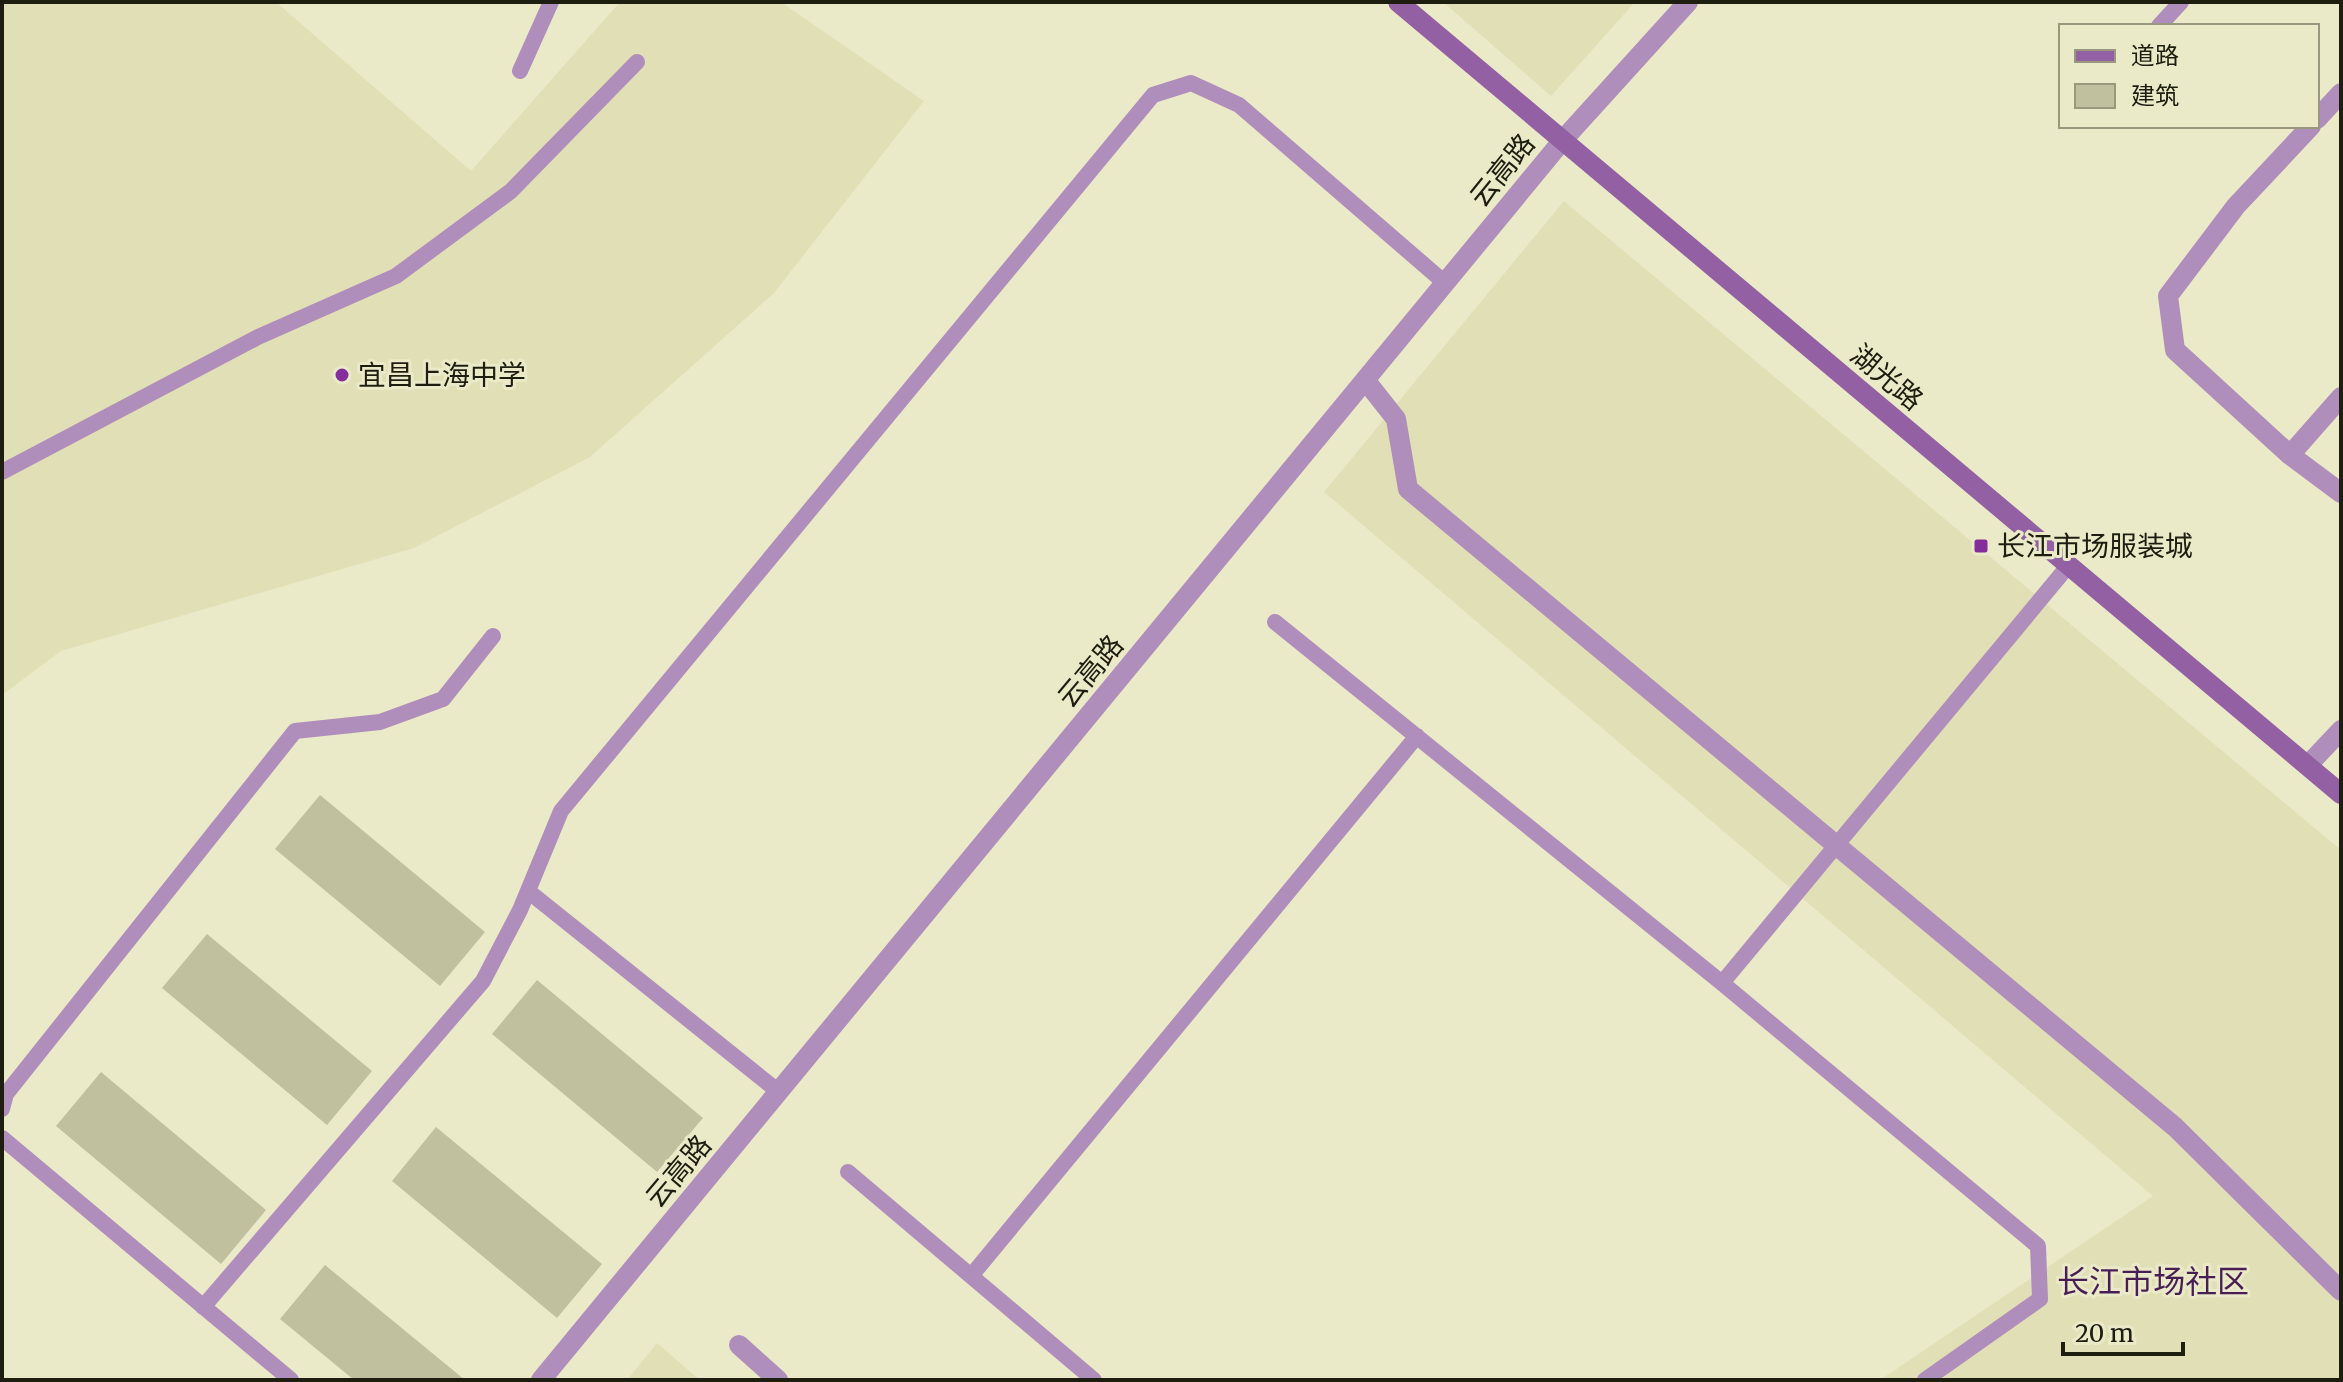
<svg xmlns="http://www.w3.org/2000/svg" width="2343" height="1382" font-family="Merriweather,'Noto Sans SC',serif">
	<rect width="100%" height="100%" fill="#ebeac8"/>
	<path fill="#e1dfb6" d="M 2,2 L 276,2 L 471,171 L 620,2 L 781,2 L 924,101 L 774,293 L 590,457 L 414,548 L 61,651 L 2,695 Z
		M 1443,2 L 1635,2 L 1551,96 Z
		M 1564,201 L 2341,850 L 2341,1380 L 1880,1380 L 2153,1196 L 1324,492 Z
		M 657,1343 L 700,1380 L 627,1380 Z"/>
	<path fill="#c0bf9e" d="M 320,795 L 485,932 L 440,986 L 275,849 Z
		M 207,934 L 372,1071 L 327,1125 L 162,988 Z
		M 537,980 L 703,1118 L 657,1172 L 492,1034 Z
		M 101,1072 L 266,1210 L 221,1264 L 56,1126 Z
		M 436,1127 L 602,1264 L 557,1318 L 392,1181 Z
		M 325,1265 L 465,1380 L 354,1380 L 280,1319 Z"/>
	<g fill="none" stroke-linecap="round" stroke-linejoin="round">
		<path stroke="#b08ebb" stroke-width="16" d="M 2159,26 L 2181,2
			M 520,71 L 551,2
			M 2,472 L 258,337 L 396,276 L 511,191 L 637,62
			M 1275,622 L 1722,983 L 2038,1246 L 2040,1299 L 1925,1380
			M 528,891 L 779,1092
			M 1722,983 L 2069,565
			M 2,1109 L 6,1094 L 295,731 L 380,722 L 443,699 L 493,636
			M 2,1138 L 291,1380
			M 848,1172 L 1094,1380
			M 971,1276 L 1417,736
			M 203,1307 L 483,981 L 520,910 L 561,811 L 1153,95 L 1191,83 L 1239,105 L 1445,283"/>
		<path stroke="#b08ebb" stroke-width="20" d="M 2317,119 L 2341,93
			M 2311,126 L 2236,206 L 2168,296 L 2175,350 L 2290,455 L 2341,493
			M 1366,381 L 1396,419 L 1408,489 L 2175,1127 L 2341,1291
			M 2290,455 L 2341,397
			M 739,1345 L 778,1380"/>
		<path stroke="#b08ebb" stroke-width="20" d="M 2308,765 L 2341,730
			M 541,1380 L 1562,141 L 1688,2"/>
		<path stroke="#9361a3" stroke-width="20" d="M 1398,2 L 2341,794"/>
	</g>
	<g fill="#842e9c" stroke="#ebeac8" stroke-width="3">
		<circle cx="342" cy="375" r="8"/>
		<rect x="1973" y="538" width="16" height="16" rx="4"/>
	</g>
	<g text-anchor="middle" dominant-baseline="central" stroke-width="6" stroke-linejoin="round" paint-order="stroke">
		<g font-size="28" fill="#1d1d10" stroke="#ebeac8">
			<text transform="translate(1502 170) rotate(-51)">云高路</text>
			<text transform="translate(1887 377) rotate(40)">湖光路</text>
			<text transform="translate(1090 671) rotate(-50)">云高路</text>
			<text transform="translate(678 1171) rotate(-50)">云高路</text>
		</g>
		<g font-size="28" fill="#1d1d10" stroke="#ebeac8" text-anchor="start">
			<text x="358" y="375">宜昌上海中学</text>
			<text x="1997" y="546">长江市场服装城</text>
		</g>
		<g font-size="32" fill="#481f54" stroke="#ebeac8">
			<text x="2153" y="1282">长江市场社区</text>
		</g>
	</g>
	<rect width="2343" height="1382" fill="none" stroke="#1d1d10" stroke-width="8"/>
	<rect x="2059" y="24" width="260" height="104" fill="#ebeac8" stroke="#99987e" stroke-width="2"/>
	<rect x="2075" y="50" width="40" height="12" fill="#9361a3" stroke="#99987e" stroke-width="2"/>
	<text x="2131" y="64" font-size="24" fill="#1d1d10">道路</text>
	<rect x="2075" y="84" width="40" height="24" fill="#c0bf9e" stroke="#99987e" stroke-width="2"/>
	<text x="2131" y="104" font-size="24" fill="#1d1d10">建筑</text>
	<path d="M2063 1342v12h120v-12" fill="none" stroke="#1d1d10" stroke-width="4"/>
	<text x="2075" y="1342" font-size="24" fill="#1d1d10" stroke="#ebeac8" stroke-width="6" paint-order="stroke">20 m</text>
</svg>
